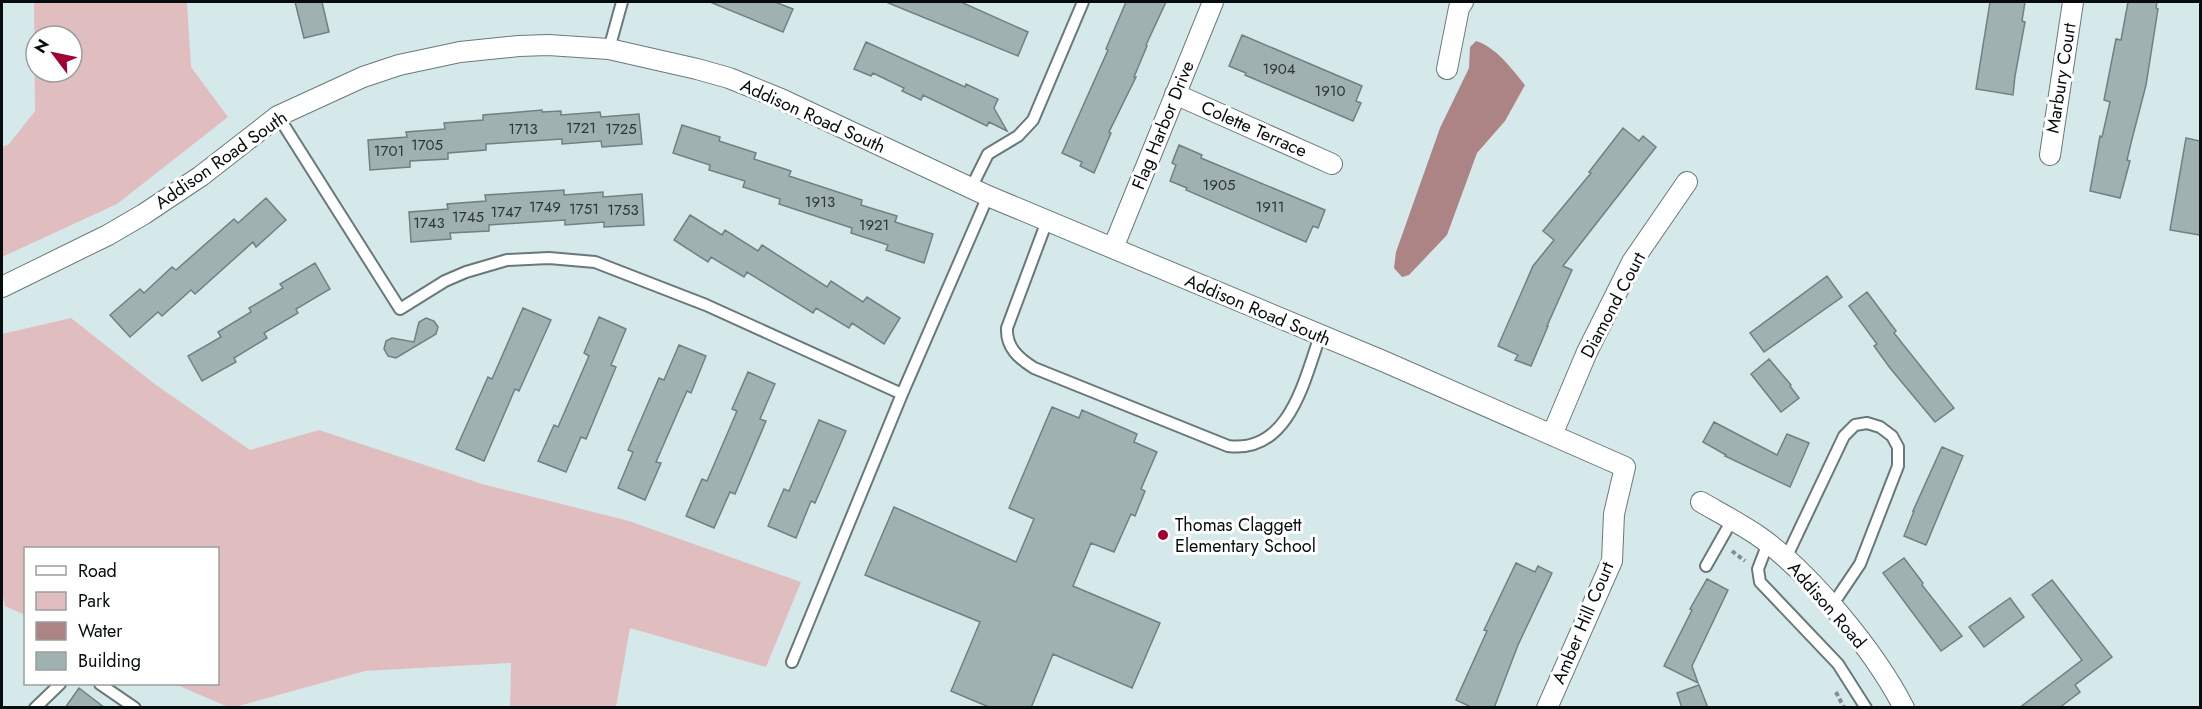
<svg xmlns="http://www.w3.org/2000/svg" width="2202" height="709" font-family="Jost,sans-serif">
	<rect width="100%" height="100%" fill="#d6e9ea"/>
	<path fill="#e0bebf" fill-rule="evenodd" d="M 34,2 L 187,2 L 191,67 L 228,117 L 117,204 L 2,257 L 2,147 L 9,144 L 35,111 ZM 36,36 L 72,36 L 72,72 L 36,72 Z
		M 71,318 L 156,385 L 250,450 L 319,430 L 482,484 L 629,521 L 801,582 L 766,667 L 630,628 L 616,707 L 510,707 L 511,663 L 365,671 L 235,707 L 228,707 L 175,684 L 218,684 L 218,548 L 26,548 L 25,615 L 5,606 L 2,592 L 2,334 Z"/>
	<path fill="#ad8486" d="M 1476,41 C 1496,47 1512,69 1525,85 L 1505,121 L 1477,153 L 1447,235 L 1409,275 L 1402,277 L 1394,268 L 1396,252 L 1440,128 L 1469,68 L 1470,47 Z"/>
	<path fill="#a0b1b2" stroke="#708182" stroke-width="1.5" d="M 295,2 L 322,2 L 329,32 L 304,38 Z
		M 710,2 L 775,2 L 793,9 L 783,32 Z
		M 886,2 L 961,2 L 1028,32 L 1018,56 Z
		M 1126,2 L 1166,2 L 1146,45 L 1147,46 L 1134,77 L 1136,77 L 1109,132 L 1111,133 L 1094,173 L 1080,166 L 1082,162 L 1062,153 L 1108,50 L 1106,49 Z
		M 1990,2 L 2025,2 L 2022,21 L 2025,22 L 2015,76 L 2013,95 L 1976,89 Z
		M 2128,2 L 2157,2 L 2156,8 L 2158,9 L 2146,85 L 2131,143 L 2127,160 L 2130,161 L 2120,198 L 2090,191 L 2100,136 L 2102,137 L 2110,102 L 2104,100 L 2116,39 L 2121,40 Z
		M 1242,35 L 1362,86 L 1356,101 L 1361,103 L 1353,121 L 1245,75 L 1246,73 L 1229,66 Z
		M 866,42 L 965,87 L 966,84 L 998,99 L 994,108 L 1007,131 L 989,122 L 987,126 L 923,95 L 921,100 L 902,91 L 904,88 L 873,73 L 871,76 L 854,69 Z
		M 542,110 L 542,112 L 561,111 L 561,115 L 600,112 L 601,117 L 639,114 L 642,144 L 602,147 L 601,141 L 562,144 L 562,139 L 486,144 L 486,150 L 448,153 L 448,159 L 410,161 L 410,167 L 370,170 L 368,140 L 407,137 L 406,132 L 445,129 L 444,123 L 483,120 L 483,115 Z
		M 682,125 L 720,137 L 719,141 L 756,153 L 754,159 L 791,171 L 789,176 L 862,200 L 861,205 L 897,216 L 895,222 L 933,234 L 924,263 L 886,250 L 888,245 L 851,233 L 852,228 L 779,204 L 780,199 L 743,187 L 745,181 L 709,170 L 710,165 L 673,153 Z
		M 1623,128 L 1639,141 L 1643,136 L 1656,147 L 1563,266 L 1572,270 L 1547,326 L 1548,326 L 1531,366 L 1515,360 L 1518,355 L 1498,346 L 1533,266 L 1554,240 L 1543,231 L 1591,173 L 1589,172 Z
		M 2186,138 L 2200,141 L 2200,235 L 2170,230 Z
		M 1179,145 L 1202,155 L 1201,158 L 1325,210 L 1318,228 L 1313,226 L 1306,242 L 1186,190 L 1187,188 L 1170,181 L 1176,165 L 1172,163 Z
		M 564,190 L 564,195 L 603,192 L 603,197 L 642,194 L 644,225 L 604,227 L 604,222 L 565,225 L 565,220 L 489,225 L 489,231 L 450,233 L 451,239 L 411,242 L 409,212 L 448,209 L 447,204 L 486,201 L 485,195 Z
		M 266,198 L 286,220 L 256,247 L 253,242 L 195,294 L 191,290 L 162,316 L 158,312 L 130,337 L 110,315 L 140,289 L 144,293 L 172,267 L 176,270 L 234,219 L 238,223 Z
		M 690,215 L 722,235 L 725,230 L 758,251 L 762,245 L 827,287 L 831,281 L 863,302 L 867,297 L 900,318 L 884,344 L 852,323 L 849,328 L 816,308 L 813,313 L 747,272 L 744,277 L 711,257 L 708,262 L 674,240 Z
		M 315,263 L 330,289 L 296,309 L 298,313 L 264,333 L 267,338 L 234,358 L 236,362 L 202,381 L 188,356 L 221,337 L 218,332 L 251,312 L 249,308 L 283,288 L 280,284 Z
		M 1827,276 L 1842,297 L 1764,352 L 1750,333 Z
		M 1867,292 L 1896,331 L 1894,333 L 1954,408 L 1935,422 L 1890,368 L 1874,346 L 1877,344 L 1849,306 Z
		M 523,308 L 551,320 L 519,391 L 515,389 L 484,461 L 456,449 L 488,377 L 492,379 Z
		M 599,317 L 626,329 L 611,365 L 616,367 L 586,439 L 581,437 L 566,472 L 538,461 L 554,425 L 558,427 L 589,356 L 584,353 Z
		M 426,318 L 434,321 L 438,327 L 436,334 L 396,358 L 388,356 L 384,349 L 386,341 L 392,338 L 414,342 L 419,322 Z
		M 679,345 L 706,356 L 691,393 L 687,391 L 656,462 L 661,463 L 645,500 L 618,488 L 633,452 L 628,450 L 659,378 L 664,380 Z
		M 1769,359 L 1791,385 L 1790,386 L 1799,398 L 1781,412 L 1751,374 Z
		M 748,372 L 775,384 L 760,419 L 766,421 L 735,494 L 730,492 L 714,528 L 686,516 L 702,479 L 707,481 L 737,411 L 732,409 Z
		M 1052,407 L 1079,418 L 1082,410 L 1137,434 L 1134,442 L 1157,452 L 1141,489 L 1145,491 L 1135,516 L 1131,514 L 1114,552 L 1091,543 L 1073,586 L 1160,623 L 1132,688 L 1053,654 L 1031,708 L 991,708 L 951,691 L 980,622 L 865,575 L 894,507 L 1016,562 L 1034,519 L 1009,508 Z
		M 819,420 L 846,431 L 815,503 L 811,501 L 796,538 L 768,526 L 784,489 L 789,491 Z
		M 1714,422 L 1777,455 L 1787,434 L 1809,443 L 1790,487 L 1725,456 L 1726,455 L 1703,442 Z
		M 1942,447 L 1963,456 L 1926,545 L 1904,536 L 1914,511 L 1913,511 Z
		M 1904,558 L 1923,583 L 1922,585 L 1962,636 L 1941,651 L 1883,573 Z
		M 1516,563 L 1535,572 L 1538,566 L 1552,573 L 1518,645 L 1494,708 L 1473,708 L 1456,700 L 1487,631 L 1484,630 Z
		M 1707,579 L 1728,590 L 1692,666 L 1698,683 L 1664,666 L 1692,610 L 1690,609 Z
		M 2052,580 L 2112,657 L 2075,685 L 2080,692 L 2059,708 L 2019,708 L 2082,660 L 2032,595 Z
		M 2010,598 L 2024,617 L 1984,647 L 1969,627 Z
		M 1699,685 L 1708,708 L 1682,708 L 1677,693 Z
		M 79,688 L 105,708 L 65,708 Z"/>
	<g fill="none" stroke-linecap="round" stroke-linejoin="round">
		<g stroke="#69797a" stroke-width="14">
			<path id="service" d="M 609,49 L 622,2
				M 278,116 L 400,309 L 445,281 L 466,272 L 507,260 L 549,258 L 595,262 L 706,305 L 902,394
				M 971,188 L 988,154 L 1018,136 L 1033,120 L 1083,2
				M 1047,221 L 1007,328 C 1006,347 1018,358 1034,368 L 1228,446 C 1289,454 1304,381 1320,336
				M 1768,543 L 1758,569 L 1760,582 L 1838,664 L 1866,708
				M 1786,558 L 1844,436 L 1855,425 L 1867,423 L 1880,427 L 1892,436 L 1898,447 L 1898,466 L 1860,564 L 1831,607
				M 1706,566 L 1732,520
				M 792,662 L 902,394 L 988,196
				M 100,684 L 135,708
				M 35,708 L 60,684"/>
		</g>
		<g stroke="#69797a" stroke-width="22">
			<path id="minor" d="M 1447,69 L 1459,8 L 1463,2
				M 1175,94 L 1332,164
				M 2050,155 L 2073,2
				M 1113,248 L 1213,2
				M 2,287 L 108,235 L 144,214 L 201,176 L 278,116 L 363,77 L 399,65 L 460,52 L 519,46 L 548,45 L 609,49 L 697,69 L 729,78 L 781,99 L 988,196 L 1383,361 L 1625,467 L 1614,514 L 1612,561 L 1547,708
				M 1552,435 L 1587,352 L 1632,262 L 1687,182
				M 1701,502 C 1720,513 1739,523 1757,535 C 1809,571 1875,651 1904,708"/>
		</g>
		<path stroke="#818e8f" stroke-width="4" stroke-dasharray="4.5 3" stroke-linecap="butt" d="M 1732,551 L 1745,561
			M 1836,692 L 1844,708"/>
		<use href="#service" stroke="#fff" stroke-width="10"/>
		<use href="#minor" stroke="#fff" stroke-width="20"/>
	</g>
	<circle fill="#a10130" stroke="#fff" stroke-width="2" cx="1163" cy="535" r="6"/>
	<g text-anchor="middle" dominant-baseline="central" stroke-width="6" stroke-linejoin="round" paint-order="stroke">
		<g font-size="15" fill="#2d3637">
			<text x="1279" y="69">1904</text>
			<text x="1330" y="91">1910</text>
			<text x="581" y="128">1721</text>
			<text x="523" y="129">1713</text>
			<text x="621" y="129">1725</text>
			<text x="427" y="145">1705</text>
			<text x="389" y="151">1701</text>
			<text x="1219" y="185">1905</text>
			<text x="820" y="202">1913</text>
			<text x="545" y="207">1749</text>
			<text x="1270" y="207">1911</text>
			<text x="584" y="209">1751</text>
			<text x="623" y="210">1753</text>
			<text x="506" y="212">1747</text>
			<text x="468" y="217">1745</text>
			<text x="429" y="223">1743</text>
			<text x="874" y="225">1921</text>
		</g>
		<g font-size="18" fill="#070d0e" stroke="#fff">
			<text transform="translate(2061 78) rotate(-81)">Marbury Court</text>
			<text transform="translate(813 116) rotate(24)">Addison Road South</text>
			<text transform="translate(1163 125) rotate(-68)">Flag Harbor Drive</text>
			<text transform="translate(1254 129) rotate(24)">Colette Terrace</text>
			<text transform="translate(221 160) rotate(-35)">Addison Road South</text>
			<text transform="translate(1613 305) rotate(-62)">Diamond Court</text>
			<text transform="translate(1258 310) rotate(23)">Addison Road South</text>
			<text transform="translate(1827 605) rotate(49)">Addison Road</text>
			<text transform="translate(1583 623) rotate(-67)">Amber Hill Court</text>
		</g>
		<g font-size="18" fill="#070d0e" stroke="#fff" text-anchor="start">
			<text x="1175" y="525">Thomas Claggett<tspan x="1175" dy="21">Elementary School</tspan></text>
		</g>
	</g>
	<rect width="2202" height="709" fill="none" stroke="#070d0e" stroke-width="6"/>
	<rect x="24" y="547" width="195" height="138" fill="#ffffff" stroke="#9c9e9f" stroke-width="1.5"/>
	<rect x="36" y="566" width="30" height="9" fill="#ffffff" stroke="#9c9e9f" stroke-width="1.5"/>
	<text x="78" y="577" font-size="18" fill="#070d0e">Road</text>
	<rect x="36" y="592" width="30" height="18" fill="#e0bebf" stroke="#9c9e9f" stroke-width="1.5"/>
	<text x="78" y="607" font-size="18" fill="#070d0e">Park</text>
	<rect x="36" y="622" width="30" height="18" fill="#ad8486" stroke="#9c9e9f" stroke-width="1.5"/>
	<text x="78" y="637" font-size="18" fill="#070d0e">Water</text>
	<rect x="36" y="652" width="30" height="18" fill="#a0b1b2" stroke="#9c9e9f" stroke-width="1.5"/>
	<text x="78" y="667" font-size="18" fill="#070d0e">Building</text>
	<g transform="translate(54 54) rotate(302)"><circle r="28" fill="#ffffff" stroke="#9c9e9f" stroke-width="1.5"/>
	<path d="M0-4.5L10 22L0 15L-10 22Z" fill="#a10130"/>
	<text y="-9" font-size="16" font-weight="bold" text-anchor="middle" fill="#070d0e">N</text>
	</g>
</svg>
